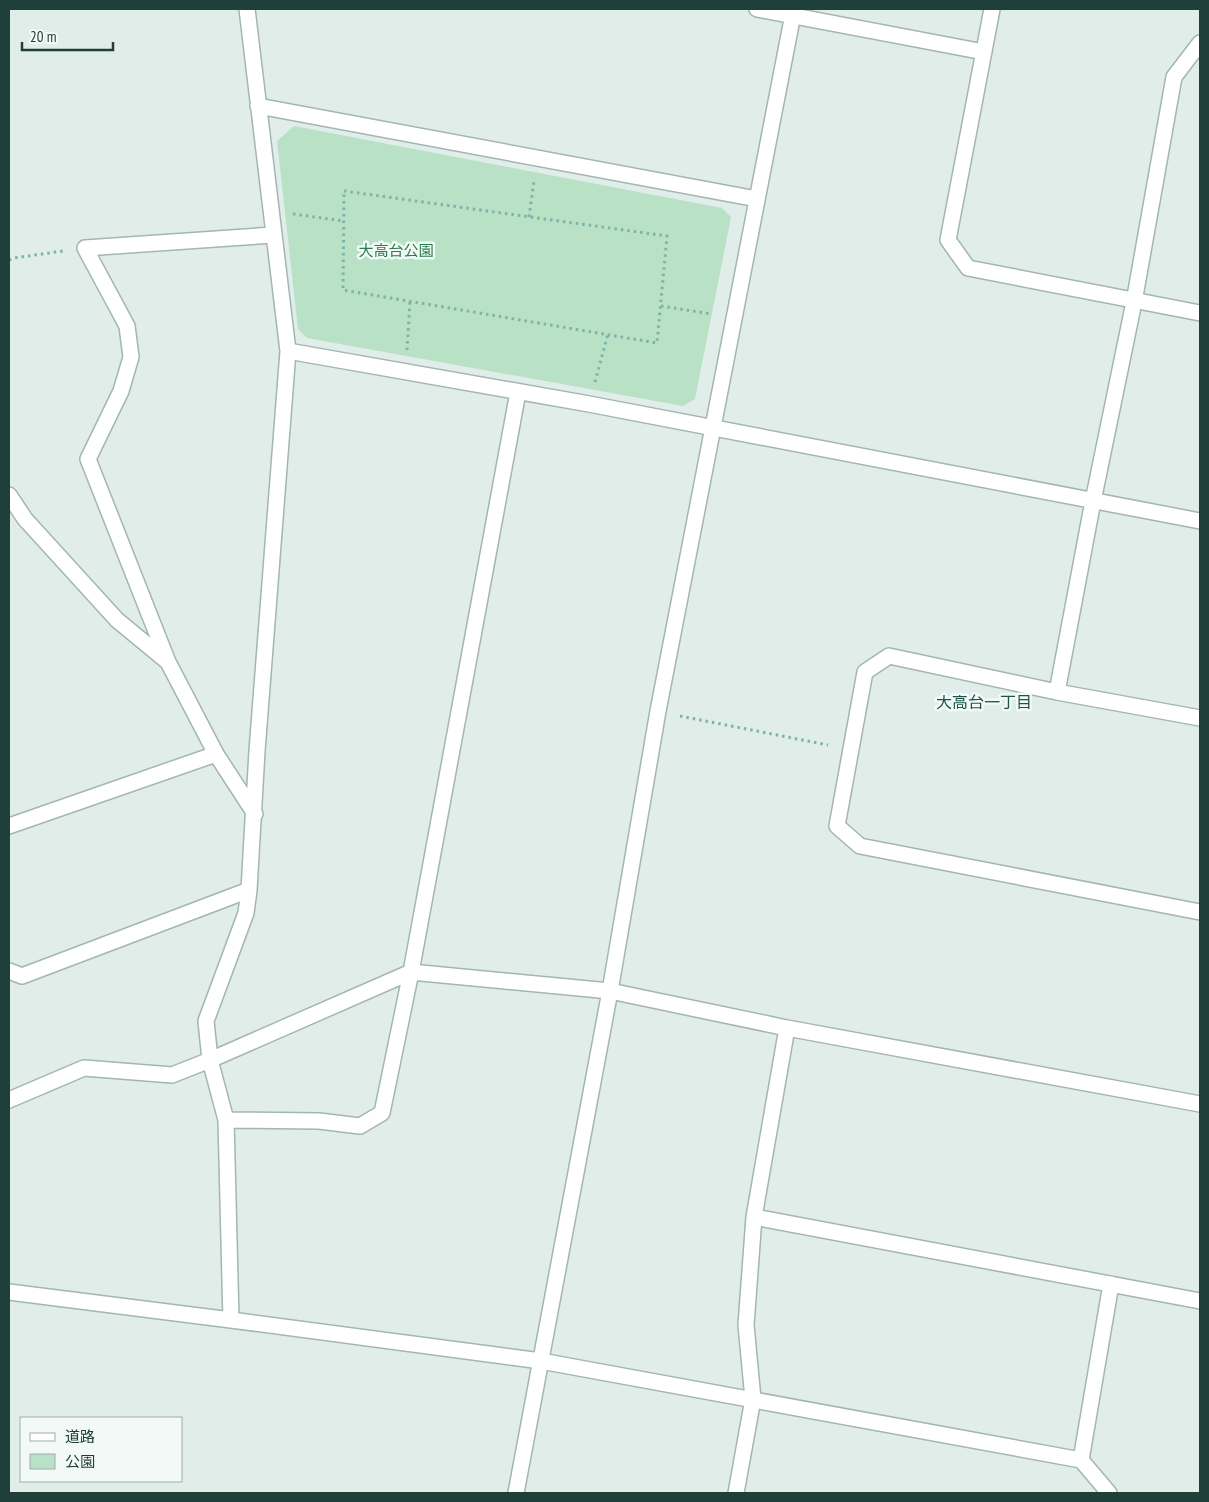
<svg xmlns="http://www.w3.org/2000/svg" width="1209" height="1502" font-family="'PT Sans Narrow','Noto Sans JP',sans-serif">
	<rect width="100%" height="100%" fill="#e1ede9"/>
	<path fill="#b8e1c6" d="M 294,126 L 722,208 L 731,217 L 695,399 L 683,406 L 307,338 L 298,329 L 277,141 Z"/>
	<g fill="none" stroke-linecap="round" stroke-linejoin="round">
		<g stroke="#a3b6b1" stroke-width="18">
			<path id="minor" d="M 757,9 L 984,52
				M 992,9 L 948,240 L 968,268 L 1200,313
				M 258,106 L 757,199
				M 288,351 L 589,404 L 1200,521
				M 9,495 L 25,519 L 117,620 L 168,662 L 216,754 L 255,814
				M 168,662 L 88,459 L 121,391 L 131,357 L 127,326 L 85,248 L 273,235
				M 1057,692 L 1093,501 L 1134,302 L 1174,77 L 1200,43
				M 1200,718 L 1057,692 L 889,656 L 865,672 L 837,826 L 860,846 L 1200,912
				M 9,826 L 216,754
				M 9,971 L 22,976 L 249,890
				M 9,1100 L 84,1068 L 172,1075 L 210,1060 L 411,972 L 610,991 L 787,1028 L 1200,1104
				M 226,1120 L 319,1121 L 360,1126 L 382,1113 L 411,972 L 518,392
				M 754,1217 L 1200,1301
				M 9,1292 L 231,1320 L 541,1361 L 1081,1460 L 1109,1493
				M 231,1320 L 226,1120 L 210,1060 L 206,1021 L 246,913 L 249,890 L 257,751 L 288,351 L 247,9
				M 1081,1460 L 1111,1284
				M 516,1493 L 610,991 L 658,711 L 794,9
				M 736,1493 L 753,1399 L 746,1325 L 754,1217 L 787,1028"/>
		</g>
		<path stroke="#7eb4a7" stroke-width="3" stroke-dasharray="2.5 4" stroke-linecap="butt" d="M 344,191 L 667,236 L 657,343 L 343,290 Z
			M 293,214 L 344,221
			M 529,217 L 534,181
			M 9,260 L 14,258 L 63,251
			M 661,306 L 711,314
			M 407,350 L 410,301
			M 595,382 L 608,334
			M 680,716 L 828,745"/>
		<use href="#minor" stroke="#fff" stroke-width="15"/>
	</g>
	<g text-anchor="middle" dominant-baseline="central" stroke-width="5" stroke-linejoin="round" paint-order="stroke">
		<g font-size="15" fill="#257c4d" stroke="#f2f9f6">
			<text x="396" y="250">大高台公園</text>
		</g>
		<g font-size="16" fill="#19554a" stroke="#f2f9f6">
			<text x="984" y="702">大高台一丁目</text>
		</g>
	</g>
	<rect width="1209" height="1502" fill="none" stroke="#1f403a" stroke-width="20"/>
	<rect x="20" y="1417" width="162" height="65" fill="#f2f9f6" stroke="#9eafab"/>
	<rect x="30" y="1433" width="25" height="8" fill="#ffffff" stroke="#9eafab"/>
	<text x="65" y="1442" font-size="15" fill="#1f403a">道路</text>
	<rect x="30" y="1454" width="25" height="15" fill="#b8e1c6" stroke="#9eafab"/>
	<text x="65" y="1467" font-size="15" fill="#1f403a">公園</text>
	<path d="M22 42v8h91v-8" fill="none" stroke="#1f403a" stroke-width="2.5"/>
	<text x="30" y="42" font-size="15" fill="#1f403a" stroke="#f2f9f6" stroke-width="4" paint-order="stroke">20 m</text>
</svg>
